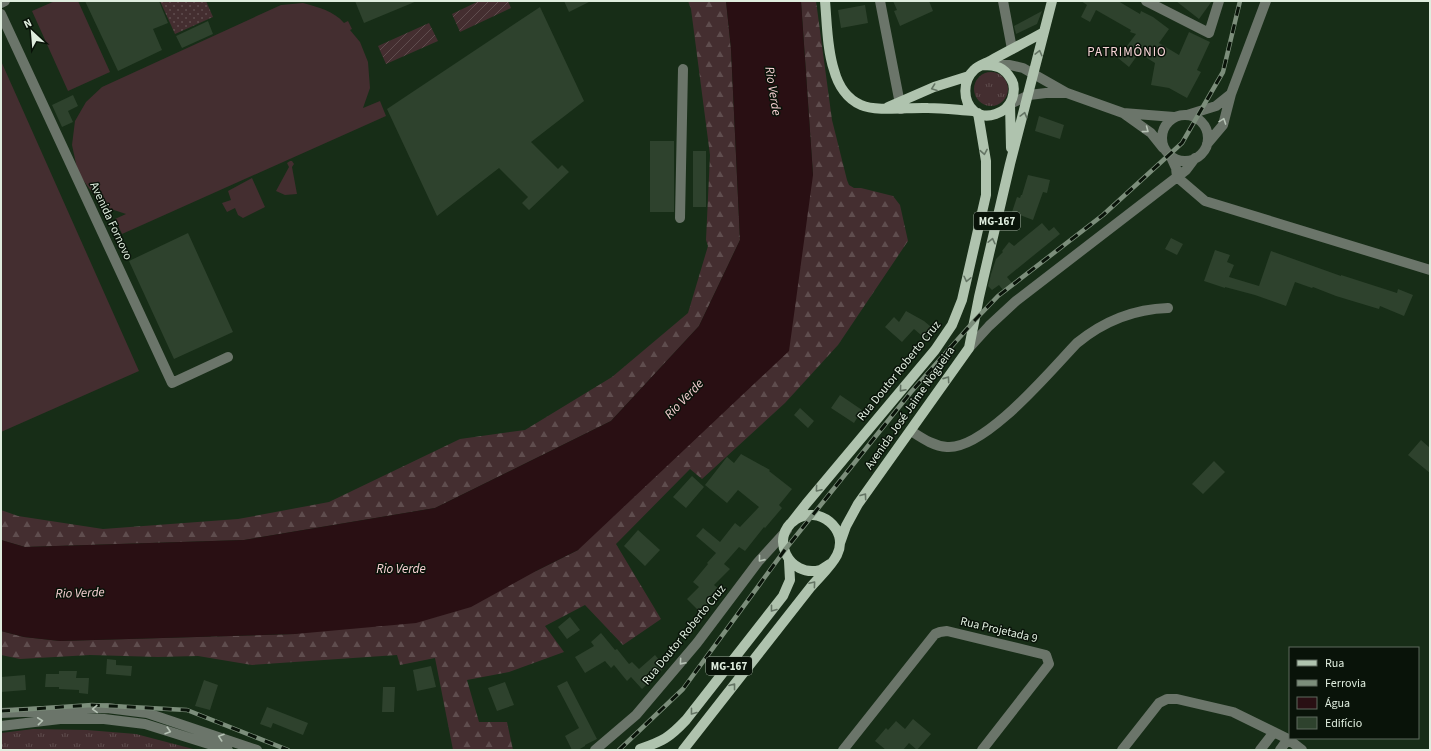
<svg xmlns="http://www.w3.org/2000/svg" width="1431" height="751" font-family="'Source Sans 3',sans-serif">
	<defs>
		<pattern id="grass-tufts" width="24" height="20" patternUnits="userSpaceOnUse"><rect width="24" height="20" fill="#442e30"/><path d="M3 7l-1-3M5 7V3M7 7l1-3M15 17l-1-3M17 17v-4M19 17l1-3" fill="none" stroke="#5f4d4e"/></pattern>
		<pattern id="forest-firs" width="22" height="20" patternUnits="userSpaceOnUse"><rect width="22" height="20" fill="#442e30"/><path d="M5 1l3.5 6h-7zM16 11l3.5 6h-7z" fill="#5f4d4e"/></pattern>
		<pattern id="park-dots" width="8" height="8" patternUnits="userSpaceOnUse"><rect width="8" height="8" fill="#442e30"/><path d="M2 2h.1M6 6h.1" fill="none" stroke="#5f4d4e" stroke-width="1.8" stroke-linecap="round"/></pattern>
		<pattern id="garden-furrows" width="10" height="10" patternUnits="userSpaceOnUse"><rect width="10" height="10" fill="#442e30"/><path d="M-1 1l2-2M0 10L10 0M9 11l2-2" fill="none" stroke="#5f4d4e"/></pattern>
	</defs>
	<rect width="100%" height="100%" fill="#172d17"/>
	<path fill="url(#grass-tufts)" d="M974 89a17 17 0 1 1 34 0a17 17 0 1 1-34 0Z
		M 33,729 L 87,730 L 136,734 L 197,750 L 1,750 L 1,733 Z"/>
	<path fill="url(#forest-firs)" d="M 688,1 L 726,1 L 731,49 L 740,240 L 699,326 L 611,421 L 435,508 L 244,540 L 25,547 L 1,540 L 1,510 L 18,516 L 103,529 L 238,519 L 329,502 L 460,439 L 525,430 L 612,377 L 688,313 L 708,246 L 706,240 L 710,155 L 691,9 Z
		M 801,1 L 816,1 L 832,120 L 847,180 L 849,185 L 854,188 L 861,188 L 893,196 L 900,205 L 908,241 L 838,345 L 785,403 L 702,479 L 690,469 L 616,544 L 661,619 L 623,645 L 585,605 L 545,626 L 564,652 L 509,672 L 467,680 L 479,722 L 507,722 L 513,750 L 453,750 L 435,658 L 400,665 L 397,655 L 252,665 L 198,656 L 158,657 L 90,655 L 20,659 L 1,655 L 1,631 L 24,637 L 60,641 L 295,634 L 536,571 L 578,550 L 813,175 Z"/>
	<path fill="url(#park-dots)" d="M 160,1 L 206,1 L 213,17 L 175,34 Z"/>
	<path fill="url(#garden-furrows)" d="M 479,1 L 508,1 L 511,8 L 460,32 L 452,14 Z
		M 429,23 L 438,41 L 386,64 L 378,46 Z"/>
	<path fill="#442e30" d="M 55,1 L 78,1 L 110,72 L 68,91 L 32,11 Z
		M 303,3 C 318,7 334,11 344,23 L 348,21 L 352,29 L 350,30 L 360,42 L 368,62 L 370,88 L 363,108 L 380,101 L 386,116 L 122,234 L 115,219 L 126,214 L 111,209 L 94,195 L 78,173 L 72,145 L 75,121 L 86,102 L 102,87 L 281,5 Z
		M 1,61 L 139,371 L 1,432 Z
		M 290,161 L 292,161 L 294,164 L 292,167 L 297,194 L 285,195 L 276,191 L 289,167 L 287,163 Z
		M 252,178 L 265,207 L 243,218 L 238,215 L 235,208 L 227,212 L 222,203 L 231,200 L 228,191 Z"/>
	<path fill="#290f13" d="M 726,1 L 801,1 L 813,175 L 789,351 L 578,550 L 536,571 L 471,607 L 416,623 L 295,634 L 60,641 L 24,637 L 1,631 L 1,540 L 25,547 L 244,540 L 435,508 L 611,421 L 699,326 L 740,240 L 731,49 Z"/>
	<path fill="#2e422d" d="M 85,1 L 159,1 L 168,23 L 153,29 L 162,50 L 118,71 Z
		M 355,1 L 417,1 L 364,23 Z
		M 564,1 L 591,1 L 569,12 Z
		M 893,1 L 929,1 L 933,11 L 900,26 L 894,11 L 897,10 Z
		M 1081,1 L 1118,1 L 1140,14 L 1141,11 L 1153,17 L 1169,29 L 1159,43 L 1179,55 L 1189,32 L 1210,42 L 1197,70 L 1201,72 L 1187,98 L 1169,88 L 1151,85 L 1155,63 L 1139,53 L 1129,67 L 1118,58 L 1136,34 L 1130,32 L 1131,30 L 1096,10 L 1090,22 L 1081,17 L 1087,5 Z
		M 1176,1 L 1212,1 L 1199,19 Z
		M 865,5 L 868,23 L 841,28 L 838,10 Z
		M 540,7 L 584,101 L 531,142 L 558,169 L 562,165 L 569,172 L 529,210 L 522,203 L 528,197 L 499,168 L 437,216 L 387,109 Z
		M 1042,11 L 1037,24 L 1016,34 L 1014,26 Z
		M 208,21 L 213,34 L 182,48 L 176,36 Z
		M 73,95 L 78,106 L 68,111 L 73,122 L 62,127 L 52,105 Z
		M 1039,116 L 1064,125 L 1060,139 L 1035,131 Z
		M 650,141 L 674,141 L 674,212 L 650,212 Z
		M 693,151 L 706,151 L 706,207 L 693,207 Z
		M 1028,175 L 1050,180 L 1047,193 L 1043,192 L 1033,220 L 1012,212 L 1017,197 L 1020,198 L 1021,195 L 1022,195 Z
		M 1042,223 L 1049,231 L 1054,227 L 1060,234 L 1007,277 L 1012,283 L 1003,290 L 999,285 L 992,290 L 988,286 L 991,274 L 996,259 L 1003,252 L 1002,251 L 1009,242 L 1014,246 Z
		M 188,233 L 233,332 L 174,359 L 129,261 Z
		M 1171,238 L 1183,244 L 1177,255 L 1165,249 Z
		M 1215,250 L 1230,255 L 1227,262 L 1234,265 L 1229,277 L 1259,286 L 1271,251 L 1341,276 L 1341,275 L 1397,293 L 1398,289 L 1413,295 L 1404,316 L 1380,306 L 1379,309 L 1336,296 L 1313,287 L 1312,288 L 1295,282 L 1286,306 L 1255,295 L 1225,287 L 1225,288 L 1204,281 Z
		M 906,311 L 924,321 L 936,331 L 928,341 L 914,329 L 902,342 L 885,327 L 894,317 L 899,322 Z
		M 840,395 L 862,410 L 854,423 L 831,408 Z
		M 800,408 L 814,421 L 808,428 L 794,415 Z
		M 1421,440 L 1430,448 L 1430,473 L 1408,455 Z
		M 741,454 L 770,470 L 769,471 L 792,489 L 779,505 L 782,508 L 765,528 L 764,527 L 745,551 L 739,547 L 724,564 L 730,569 L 714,585 L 718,588 L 706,602 L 709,605 L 701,613 L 687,599 L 699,587 L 693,582 L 708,564 L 707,563 L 716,553 L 696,536 L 703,528 L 720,542 L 735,523 L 740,527 L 759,507 L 738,490 L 727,503 L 705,485 L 727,457 L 734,463 Z
		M 1214,461 L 1225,472 L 1203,494 L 1192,484 Z
		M 692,476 L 704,487 L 686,508 L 673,497 Z
		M 638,530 L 660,550 L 645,566 L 624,546 Z
		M 570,617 L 580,630 L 567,639 L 558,627 Z
		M 601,633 L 615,650 L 617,649 L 629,664 L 632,662 L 639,669 L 655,655 L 665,667 L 642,689 L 631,677 L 627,681 L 614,665 L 611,668 L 605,661 L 585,673 L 575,657 L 594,646 L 591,642 Z
		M 107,659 L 116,660 L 116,665 L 132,666 L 131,676 L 106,674 Z
		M 431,666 L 436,687 L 417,691 L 413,670 Z
		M 59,671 L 77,671 L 76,678 L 89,678 L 88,694 L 79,693 L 79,690 L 59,689 L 59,687 L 45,687 L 46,674 L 59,674 Z
		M 25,675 L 26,690 L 1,692 L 1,677 Z
		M 204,680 L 218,685 L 210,710 L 195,706 Z
		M 567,681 L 597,739 L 585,745 L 585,746 L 578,750 L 572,750 L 565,736 L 579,728 L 557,686 Z
		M 505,682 L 514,705 L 497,711 L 488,688 Z
		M 383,687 L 395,687 L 394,712 L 382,712 Z
		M 267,707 L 308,723 L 303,735 L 273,723 L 271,728 L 260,724 Z
		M 913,719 L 931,734 L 917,750 L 909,743 L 903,750 L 886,750 L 875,741 L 886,728 L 888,730 L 896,721 L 905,729 Z"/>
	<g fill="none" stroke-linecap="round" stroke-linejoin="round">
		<path stroke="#6b756a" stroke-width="10" d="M 880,1 L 901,109
			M 1003,1 L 1012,49
			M 1146,1 L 1209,33 L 1219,1
			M 1,3 L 5,1
			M 1,14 L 172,383 L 228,357
			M 995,65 L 1010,65 L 1023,68 L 1067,93 L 1123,113 L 1174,117
			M 1010,104 L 1029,95 L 1046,93 L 1067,93
			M 1123,113 L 1151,133 L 1163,148
			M1162 138a23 23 0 1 1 46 0a23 23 0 1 1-46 0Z
			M 1187,115 L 1216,106 L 1231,94
			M 1207,144 L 1223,125 L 1231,94 L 1266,1
			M 1171,157 L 1176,168 L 1177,177 L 1205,201 L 1430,270
			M 680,218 L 683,69
			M 969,348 L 989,326 L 1016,301 L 1177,177 L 1186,170 L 1195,158
			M 911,431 C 922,438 933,446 947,447 C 985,450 1051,370 1077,343 C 1104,321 1133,309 1168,308
			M 1,713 L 107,708 L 147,713 L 257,750
			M 1,726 L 60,719 L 104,719 L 145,724 L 228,750
			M 595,750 L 636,715 L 697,643 L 758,562 L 787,530
			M 843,750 L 935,634 L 940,632 L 947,631 L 1046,655 L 1049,664 L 982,750
			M 1122,750 L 1159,703 L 1167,699 L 1177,699 L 1233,712 L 1288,739 L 1302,750
			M 1260,750 L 1274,732
			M 1280,750 L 1288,739"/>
		<path stroke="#afc3ae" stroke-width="10" d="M 825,1 C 827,23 827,49 834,70 C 838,85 847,99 861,105 C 876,112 910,107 928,108 C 943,108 958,110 973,111
			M 983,65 C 996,65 1004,67 1011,79 C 1015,85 1014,93 1012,99 C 1007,113 986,121 974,111 C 962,101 963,80 974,70 C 978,66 984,64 990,61 C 1008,51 1026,42 1044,32
			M 1010,104 L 1011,148
			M 888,107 L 934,87 L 969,76
			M 788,527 L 806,504 L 935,350 L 952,325 L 962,300 L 986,195 L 986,161 L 978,113
			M 840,543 L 846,526 L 858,504 L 969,348 L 979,297 L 1010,164 L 1052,1
			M 640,749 C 663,741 669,738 686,720 L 783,596 L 790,580 L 789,561
			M 683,750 L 810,588 C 818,578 831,567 837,555 C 850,529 818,504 795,520 C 769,537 789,578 820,570 C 823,569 827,566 830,564"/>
		<g stroke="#7c8e7b" stroke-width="4.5">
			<path id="rail" d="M 1,711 L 92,705 L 187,710 L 288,750
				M 619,750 L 683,689 L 784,551 L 911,392 L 975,320 L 998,296 L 1103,215 L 1182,143 L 1223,72 L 1240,1"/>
		</g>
		<use href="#rail" stroke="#091309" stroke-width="3" stroke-dasharray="9" stroke-linecap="butt"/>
	</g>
	<defs><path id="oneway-chevron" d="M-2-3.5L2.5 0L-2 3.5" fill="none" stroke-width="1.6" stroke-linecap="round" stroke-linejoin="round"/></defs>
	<g stroke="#647464">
		<use href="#oneway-chevron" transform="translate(1039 53) rotate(-76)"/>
		<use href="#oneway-chevron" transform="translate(934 88) rotate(160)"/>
		<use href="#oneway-chevron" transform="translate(1024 115) rotate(-75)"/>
		<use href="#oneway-chevron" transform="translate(984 152) rotate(80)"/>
		<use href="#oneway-chevron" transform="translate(992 241) rotate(-77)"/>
		<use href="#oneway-chevron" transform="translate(967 279) rotate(103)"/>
		<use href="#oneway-chevron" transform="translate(947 379) rotate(-55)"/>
		<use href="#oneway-chevron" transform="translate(902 389) rotate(131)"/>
		<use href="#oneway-chevron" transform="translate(818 489) rotate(130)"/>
		<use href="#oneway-chevron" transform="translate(864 496) rotate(-54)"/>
		<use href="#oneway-chevron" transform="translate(813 584) rotate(-50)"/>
		<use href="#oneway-chevron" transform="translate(773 609) rotate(128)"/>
		<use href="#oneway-chevron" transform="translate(733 686) rotate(-52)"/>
		<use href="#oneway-chevron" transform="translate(693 712) rotate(128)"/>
	</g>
	<g stroke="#b6c3b5">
		<use href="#oneway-chevron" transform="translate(1223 121) rotate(-70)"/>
		<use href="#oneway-chevron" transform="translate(1146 130) rotate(37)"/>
		<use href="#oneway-chevron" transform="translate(761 559) rotate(129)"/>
		<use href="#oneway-chevron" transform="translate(682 662) rotate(131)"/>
		<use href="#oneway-chevron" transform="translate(95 709) rotate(178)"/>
		<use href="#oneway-chevron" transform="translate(40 721) rotate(-6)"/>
		<use href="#oneway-chevron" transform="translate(168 731) rotate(17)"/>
		<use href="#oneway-chevron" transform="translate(221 737) rotate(-161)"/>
	</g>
	<g text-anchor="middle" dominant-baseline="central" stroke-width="3" stroke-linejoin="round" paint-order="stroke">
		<g fill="#091309" stroke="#9fac9e" stroke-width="1">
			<rect x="974" y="212" width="46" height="18" rx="3"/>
			<rect x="706" y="657" width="46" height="18" rx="3"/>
		</g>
		<g font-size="11" font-weight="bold" fill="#dfedde">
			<text x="997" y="221">MG-167</text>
			<text x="729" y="666">MG-167</text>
		</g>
		<g font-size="12" fill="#dfedde" stroke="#091309">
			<text transform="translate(111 221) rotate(65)">Avenida Fornovo</text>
			<text transform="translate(899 371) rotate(-51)">Rua Doutor Roberto Cruz</text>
			<text transform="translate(910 408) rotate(-55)">Avenida José Jaime Nogueira</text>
			<text transform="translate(999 630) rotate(13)">Rua Projetada 9</text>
			<text transform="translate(684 635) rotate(-51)">Rua Doutor Roberto Cruz</text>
		</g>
		<g font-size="13" letter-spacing="1" fill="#f7d4d6" stroke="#091309">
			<text x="1127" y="52">PATRIMÔNIO</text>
		</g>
		<g font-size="13" font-style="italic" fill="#f7d0d3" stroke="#091309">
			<text transform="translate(773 91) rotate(81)">Rio Verde</text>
			<text transform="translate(684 399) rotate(-46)">Rio Verde</text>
			<text x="401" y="569">Rio Verde</text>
			<text transform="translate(80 593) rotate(-2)">Rio Verde</text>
		</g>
	</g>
	<rect width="1431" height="751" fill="none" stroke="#dfedde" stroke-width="4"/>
	<rect x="1289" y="647" width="130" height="92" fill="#091309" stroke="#5f6a5e"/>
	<rect x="1297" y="660" width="20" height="6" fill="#afc3ae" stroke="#5f6a5e"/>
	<text x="1325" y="667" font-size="12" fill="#dfedde">Rua</text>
	<rect x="1297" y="680" width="20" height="6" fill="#7c8e7b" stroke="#5f6a5e"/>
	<text x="1325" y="687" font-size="12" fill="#dfedde">Ferrovia</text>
	<rect x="1297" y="697" width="20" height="12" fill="#290f13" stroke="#5f6a5e"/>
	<text x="1325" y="707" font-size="12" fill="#dfedde">Água</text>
	<rect x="1297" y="717" width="20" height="12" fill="#2e422d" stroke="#5f6a5e"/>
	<text x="1325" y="727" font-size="12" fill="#dfedde">Edifício</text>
	<g transform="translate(32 32) rotate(334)" stroke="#091309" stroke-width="3" paint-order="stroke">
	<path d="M0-3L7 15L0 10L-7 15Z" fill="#dfedde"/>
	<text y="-6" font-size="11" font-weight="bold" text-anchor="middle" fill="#dfedde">N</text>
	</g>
</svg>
